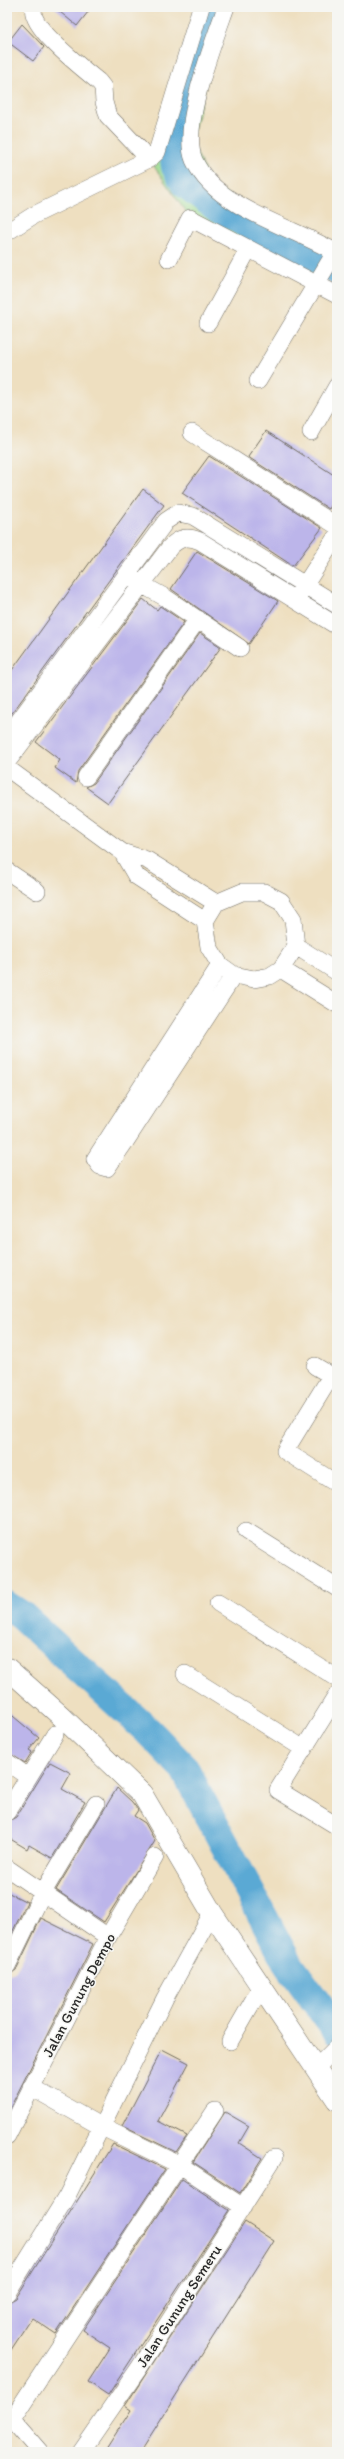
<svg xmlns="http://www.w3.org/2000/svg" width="344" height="2459" font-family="Itim,sans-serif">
	<rect width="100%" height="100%" fill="#f6f6f2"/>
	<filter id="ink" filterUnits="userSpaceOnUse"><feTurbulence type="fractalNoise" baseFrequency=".025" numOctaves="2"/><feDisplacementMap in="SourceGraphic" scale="8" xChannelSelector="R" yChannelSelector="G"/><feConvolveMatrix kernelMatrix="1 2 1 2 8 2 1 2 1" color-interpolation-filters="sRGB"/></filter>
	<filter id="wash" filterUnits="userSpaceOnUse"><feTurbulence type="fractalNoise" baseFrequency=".012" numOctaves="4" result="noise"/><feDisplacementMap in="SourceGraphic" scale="16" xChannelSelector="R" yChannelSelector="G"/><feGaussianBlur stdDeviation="0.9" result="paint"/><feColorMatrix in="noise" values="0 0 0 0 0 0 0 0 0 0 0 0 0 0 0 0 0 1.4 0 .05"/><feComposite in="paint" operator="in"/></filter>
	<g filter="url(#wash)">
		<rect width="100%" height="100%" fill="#eedfc0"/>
		<path fill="#9ddb8f" stroke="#64835d" d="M 200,7 L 226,7 L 191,141 L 212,186 L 337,253 L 337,269 L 327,265 L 316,282 L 190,218 L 149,159 Z"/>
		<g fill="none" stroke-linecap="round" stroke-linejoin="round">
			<path stroke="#5aa9d4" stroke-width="30" d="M 211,7 L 172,138 L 176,167 L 185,183 L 217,207 L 263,233 L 337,269
				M 7,1606 L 21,1615 L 148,1731 L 184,1768 L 287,1962 L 337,2031"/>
		</g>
		<g id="blocks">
			<path fill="#bcb5ea" d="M 54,7 L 92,7 L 77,26 Z
				M 22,24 L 44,47 L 33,61 L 8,42 Z
				M 266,431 L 337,477 L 337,496 L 329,509 L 248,457 Z
				M 209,456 L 322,528 L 293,566 L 182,493 Z
				M 143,489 L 164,505 L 7,720 L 7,677 Z
				M 197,551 L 278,601 L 249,644 L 171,589 Z
				M 143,599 L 157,610 L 160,606 L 184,622 L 78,771 L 76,783 L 55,768 L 60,760 L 36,742 Z
				M 200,633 L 221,647 L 108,803 L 86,787 L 94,783 Z
				M 7,1711 L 39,1738 L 29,1750 L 32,1752 L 25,1763 L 7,1752 Z
				M 50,1762 L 71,1773 L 62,1789 L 85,1802 L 52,1858 L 29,1845 L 27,1849 L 7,1837 L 7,1822 L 16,1817 Z
				M 117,1788 L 132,1802 L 138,1810 L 134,1816 L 145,1823 L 155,1841 L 104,1922 L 56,1890 Z
				M 7,1892 L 27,1902 L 7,1943 Z
				M 41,1918 L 93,1944 L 7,2114 L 7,1976 L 16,1970 Z
				M 162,2049 L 189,2063 L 158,2121 L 187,2136 L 176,2152 L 122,2126 Z
				M 225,2112 L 249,2126 L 239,2143 L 262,2158 L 240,2193 L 193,2162 Z
				M 113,2144 L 165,2169 L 56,2334 L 32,2318 L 7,2356 L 7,2303 L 16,2298 Z
				M 182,2179 L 229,2210 L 108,2395 L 88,2382 L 110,2348 L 83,2330 Z
				M 245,2222 L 274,2241 L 140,2452 L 104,2452 L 131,2410 L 125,2406 Z"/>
		</g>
	</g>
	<g filter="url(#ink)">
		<use href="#blocks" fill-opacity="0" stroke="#6f6a5f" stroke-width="1"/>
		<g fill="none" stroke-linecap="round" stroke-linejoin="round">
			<g stroke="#6f6a5f" stroke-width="18">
				<path id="minor" d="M 34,7 C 27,26 85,70 99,82 L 103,87 L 104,102 L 108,116 L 149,159
					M 226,7 C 214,41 180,127 194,160 C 202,178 219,193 236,203 C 268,223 304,234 337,253
					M 7,232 L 34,215 L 149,159 L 157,152 L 201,7
					M 169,259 L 190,218 L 337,295
					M 208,323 L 248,250
					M 258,381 L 331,259 L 333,251
					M 311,432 L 337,386
					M 192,433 L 337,526
					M 132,579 L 166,598 L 240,648
					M 299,594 L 337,535
					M 7,737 L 166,521 L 178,513 L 193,516 L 337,605
					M 7,762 L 170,547 C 180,537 187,536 200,541 L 337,626
					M 7,768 L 122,852 L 147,860 L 216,903
					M 86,777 L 198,619
					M 122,852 L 136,876 L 205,921 L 209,947 L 220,965 L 234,975 L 254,979 L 270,976 L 281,969 L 296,946 L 293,919 L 281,901 L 264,892 L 242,892 L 216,903 L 205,921
					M 7,871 L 37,891
					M 296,946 L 337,972
					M 220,965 L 95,1159 L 100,1166 L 107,1168 L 125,1142 L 234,975
					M 281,969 L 337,1004
					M 315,1366 L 337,1379
					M 331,1376 L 285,1451 L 337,1484
					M 246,1531 L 337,1588
					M 218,1603 L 337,1678
					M 185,1674 L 304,1749
					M 337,1695 L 278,1790 L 337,1826
					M 7,1762 L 28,1777
					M 7,1812 L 55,1734
					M 7,1868 L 108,1937
					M 7,1966 L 42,1894 L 96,1804
					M 230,2041 L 261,1987
					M 316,2068 L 337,2047
					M 31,2087 L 100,2126 L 180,2165 L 243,2207
					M 7,2136 L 108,1937 L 155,1857
					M 7,2293 L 67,2196 L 165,1998 L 212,1913
					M 7,2414 L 40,2452
					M 12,2419 L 215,2111
					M 81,2452 L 139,2368 L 274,2158"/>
			</g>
			<g stroke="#6f6a5f" stroke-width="22">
				<path id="tertiary" d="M 7,1668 L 60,1715 L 142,1794 L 212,1913 L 337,2100"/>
			</g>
			<use href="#minor" stroke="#fff" stroke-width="17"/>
			<use href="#tertiary" stroke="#fff" stroke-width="21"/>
		</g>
	</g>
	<g text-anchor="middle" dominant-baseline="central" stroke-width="3" stroke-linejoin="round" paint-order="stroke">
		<g font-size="15" fill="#2b2b2b" stroke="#f6f6f2">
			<text transform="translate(79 1995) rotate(-62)">Jalan Gunung Dempo</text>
			<text transform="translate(179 2306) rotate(-57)">Jalan Gunung Semeru</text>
		</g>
	</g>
	<rect width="344" height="2459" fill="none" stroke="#f6f6f2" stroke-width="24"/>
</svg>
